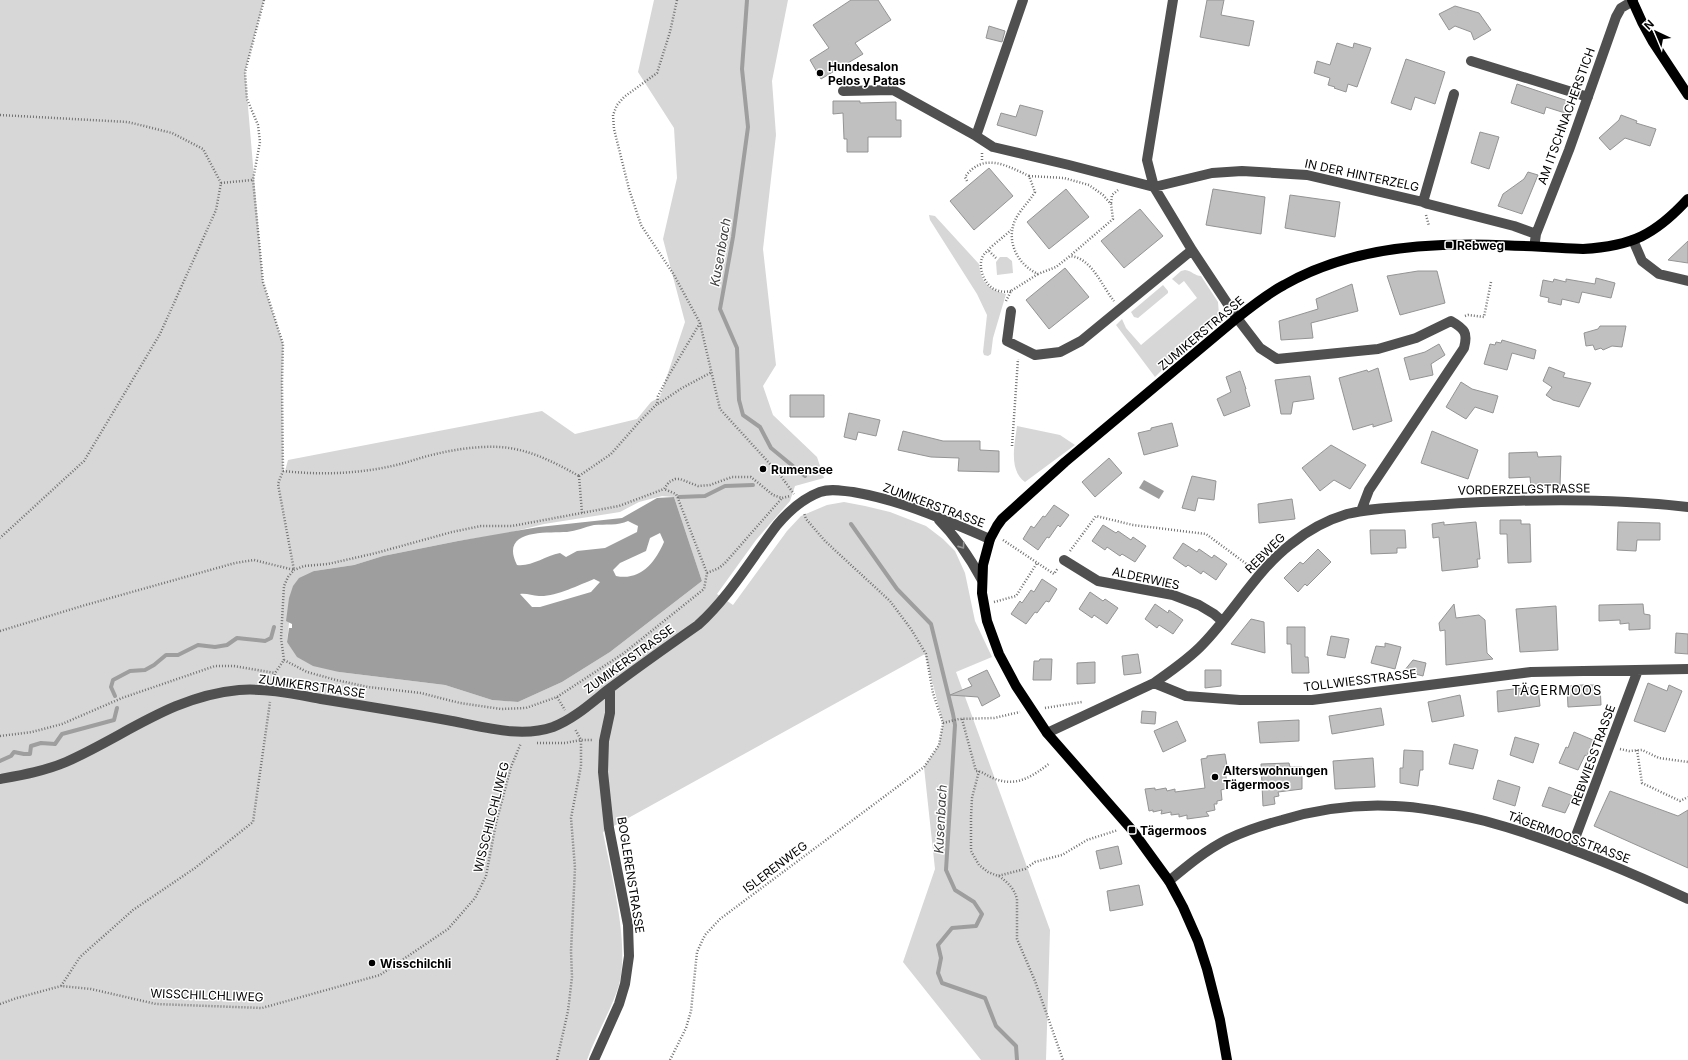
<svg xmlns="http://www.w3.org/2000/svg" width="1688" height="1060" font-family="Inter,sans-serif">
	<rect width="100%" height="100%" fill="#fff"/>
	<path fill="#d7d7d7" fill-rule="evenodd" d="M 0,0 L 264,0 L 245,72 L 263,282 L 283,344 L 282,383 L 283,471 L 285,471 L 288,460 L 542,411 L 575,434 L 637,419 L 651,402 L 660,397 L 685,322 L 663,239 L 677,178 L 674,128 L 638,72 L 654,0 L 788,0 L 772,81 L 776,135 L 763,249 L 776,365 L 763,386 L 773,415 L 817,457 L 824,478 L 795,486 L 790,501 L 756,540 L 717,594 L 733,605 L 787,531 L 801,516 L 827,505 L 844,502 L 865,506 L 890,512 L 926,526 L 943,539 L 955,551 L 965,573 L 975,621 L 992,657 L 956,672 L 1050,930 L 1046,1060 L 981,1060 L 903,962 L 935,869 L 924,767 L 939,745 L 943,723 L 925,654 L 603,832 C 611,875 630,943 619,985 C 611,1011 596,1034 587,1060 L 0,1060 ZM 662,496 L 674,497 L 702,581 L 610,652 L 562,682 L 518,702 L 492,700 L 445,685 L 339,672 L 287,642 L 289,623 L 314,571 L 354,565 L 383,556 L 458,541 L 504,534 L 544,524 L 620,512 L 639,502 Z
		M 929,215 L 935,216 L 979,264 C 981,283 988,289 1006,294 L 993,338 L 991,354 L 988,356 L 984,355 L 983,352 L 987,315 L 977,294 L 930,220 Z
		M 1000,257 L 1007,257 L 1012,261 L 1013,273 L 997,275 L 996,262 Z
		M 1185,270 C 1192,271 1195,276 1201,276 L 1218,302 L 1219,315 L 1217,320 L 1213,325 L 1172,360 L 1155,377 L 1116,325 L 1122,319 L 1126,328 L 1141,345 L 1197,298 L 1184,281 L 1179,285 L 1172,279 L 1181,271 Z
		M 1163,285 L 1168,291 L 1168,293 L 1138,318 L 1134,317 L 1131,312 Z
		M 1017,426 L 1060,435 L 1075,445 L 1025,482 C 1008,470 1015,443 1017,426 Z"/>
	<path fill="#9e9e9e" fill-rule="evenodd" d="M 1144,480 L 1164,491 L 1159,499 L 1139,488 Z
		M 674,497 L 702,581 L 610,652 L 562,682 L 518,702 L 492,700 L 445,685 L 339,672 L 313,666 L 297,657 L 287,642 L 289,628 L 292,628 L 292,624 L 286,621 L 289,598 L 293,586 L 299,578 L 314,571 L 354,565 L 383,556 L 458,541 L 539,527 L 622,518 L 657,498 ZM 628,521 L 638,526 L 637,532 L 605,548 L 577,551 L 566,557 L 560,553 C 545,556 531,567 517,565 C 499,529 546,533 567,532 C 576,531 585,527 594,525 C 605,524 618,526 628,521 ZM 660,533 L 664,542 C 655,563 640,581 616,576 L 613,570 L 620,563 L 646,551 L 650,538 ZM 594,579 L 600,582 L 591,592 L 540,607 L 532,607 L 520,594 C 527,593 532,596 539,596 C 555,597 579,585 594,579 Z"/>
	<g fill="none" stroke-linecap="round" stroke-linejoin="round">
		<path stroke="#9e9e9e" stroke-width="4" d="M 747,0 L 742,69 L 748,127 L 733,237 L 720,309 L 737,348 L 739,400 L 743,415 L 760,427 L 771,448 L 805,476
			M 679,497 L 705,496 L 725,486 L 753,485
			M 851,524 L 897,589 L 931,624 L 953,714 L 955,725 L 946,870 L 955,890 L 974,902 L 982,914 L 976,926 L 952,928 L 938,945 L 941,958 L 938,973 L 942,983 L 985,998 L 996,1026 L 1016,1046 L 1017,1060
			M 115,696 L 111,687 L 113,680 L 130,671 L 145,670 L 154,665 L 166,655 L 178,655 L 198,645 L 215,647 L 227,645 L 237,638 L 265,641 L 271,638 L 274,627
			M 0,761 L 11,756 L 14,752 L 24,754 L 30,754 L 31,746 L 41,743 L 55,744 L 62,734 L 114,720 L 117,708"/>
	</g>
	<path fill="#c0c0c0" stroke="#949494" d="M 851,0 L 878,0 L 891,20 L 855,43 L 863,54 L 821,79 L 810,60 L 829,48 L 813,25 Z
		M 1207,0 L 1224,0 L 1221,15 L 1254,21 L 1249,46 L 1200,37 Z
		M 1455,6 L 1479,13 L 1491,30 L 1474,40 L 1471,32 L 1455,26 L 1449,30 L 1439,14 Z
		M 989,26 L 1005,31 L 1002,42 L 986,38 Z
		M 1337,43 L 1353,48 L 1354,43 L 1371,48 L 1357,87 L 1348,84 L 1346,92 L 1334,88 L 1335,87 L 1328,85 L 1330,78 L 1314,73 L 1317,61 L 1330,65 Z
		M 1406,59 L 1445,72 L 1435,104 L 1415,97 L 1411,110 L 1391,103 Z
		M 1517,84 L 1568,101 L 1565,113 L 1546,107 L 1544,114 L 1511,103 Z
		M 833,101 L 860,101 L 860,103 L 896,102 L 896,120 L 901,120 L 901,137 L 868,137 L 868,152 L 847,152 L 847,139 L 844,139 L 843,113 L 833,114 Z
		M 1020,105 L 1043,111 L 1036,136 L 997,125 L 1001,113 L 1016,117 Z
		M 1621,115 L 1637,121 L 1636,123 L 1656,129 L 1650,146 L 1625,138 L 1610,150 L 1599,138 L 1619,120 Z
		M 1480,132 L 1499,137 L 1489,169 L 1471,163 Z
		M 989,168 L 1013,196 L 974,230 L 950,201 Z
		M 1528,172 L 1538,175 L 1522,214 L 1498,206 L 1503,194 L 1524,179 Z
		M 1066,189 L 1089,217 L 1049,249 L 1027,222 Z
		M 1213,189 L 1265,197 L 1261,234 L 1206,225 Z
		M 1290,195 L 1340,202 L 1335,237 L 1285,228 Z
		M 1140,209 L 1163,236 L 1124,268 L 1101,241 Z
		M 1688,241 L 1688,263 L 1668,260 Z
		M 1065,268 L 1089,297 L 1049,329 L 1026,300 Z
		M 1418,271 L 1437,271 L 1445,303 L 1400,315 L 1387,276 Z
		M 1596,278 L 1615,283 L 1611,298 L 1582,292 L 1579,303 L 1562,299 L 1561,305 L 1548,302 L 1549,298 L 1540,296 L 1543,280 L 1553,282 L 1554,279 L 1566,282 L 1566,279 L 1595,284 Z
		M 1352,284 L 1358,311 L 1311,323 L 1313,338 L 1281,340 L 1279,321 L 1318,309 L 1316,299 Z
		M 1600,326 L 1626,326 L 1622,347 L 1612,346 L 1603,350 L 1601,348 L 1595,350 L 1593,345 L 1586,346 L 1584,333 L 1598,329 Z
		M 1502,340 L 1536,350 L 1534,359 L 1512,353 L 1507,370 L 1484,364 L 1490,344 L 1495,345 L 1496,342 L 1501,343 Z
		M 1439,344 L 1445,355 L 1431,364 L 1433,375 L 1410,380 L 1404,358 L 1425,352 Z
		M 1549,367 L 1565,373 L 1563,377 L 1591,383 L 1579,407 L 1553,400 L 1546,395 L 1552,387 L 1543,381 Z
		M 1378,368 L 1392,421 L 1373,427 L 1373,424 L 1353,430 L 1339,378 L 1367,370 L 1368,372 Z
		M 1240,371 L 1246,389 L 1245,389 L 1250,406 L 1224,416 L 1217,399 L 1231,392 L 1226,377 Z
		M 1310,376 L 1314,399 L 1293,402 L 1291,414 L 1281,414 L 1275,380 Z
		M 1461,382 L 1472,389 L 1498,396 L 1493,413 L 1475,407 L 1466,419 L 1446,407 Z
		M 790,395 L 824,395 L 824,417 L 790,417 Z
		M 849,413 L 880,420 L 876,436 L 858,432 L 856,440 L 844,437 Z
		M 1172,423 L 1178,446 L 1144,455 L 1138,433 L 1151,430 L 1151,428 Z
		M 903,431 L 943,441 L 980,441 L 980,450 L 999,451 L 999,472 L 958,471 L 959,458 L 931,457 L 898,450 Z
		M 1432,431 L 1478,450 L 1468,479 L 1421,463 Z
		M 1331,445 L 1366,465 L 1350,489 L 1334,480 L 1320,491 L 1302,468 Z
		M 1537,452 L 1538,457 L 1561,456 L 1560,486 L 1531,488 L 1530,477 L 1509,478 L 1509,453 Z
		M 1109,458 L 1122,473 L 1095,497 L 1082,482 Z
		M 1192,476 L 1216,481 L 1214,500 L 1198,498 L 1195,511 L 1182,508 Z
		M 1292,499 L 1295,519 L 1259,523 L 1258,504 Z
		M 1054,505 L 1069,515 L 1060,527 L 1058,525 L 1049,538 L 1047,537 L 1038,550 L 1023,539 L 1031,526 L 1034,528 L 1043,516 L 1045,517 Z
		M 1500,520 L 1521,520 L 1521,524 L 1530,524 L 1531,562 L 1508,563 L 1507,534 L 1500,534 Z
		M 1444,522 L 1444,525 L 1476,522 L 1480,559 L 1477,559 L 1478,567 L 1442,571 L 1439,537 L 1433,538 L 1432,524 Z
		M 1618,522 L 1660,523 L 1660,540 L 1637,540 L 1636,551 L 1617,550 Z
		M 1103,525 L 1116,533 L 1118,531 L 1131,540 L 1133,537 L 1146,546 L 1135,562 L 1122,554 L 1120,556 L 1107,547 L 1105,550 L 1092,541 Z
		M 1370,530 L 1405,530 L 1406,548 L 1397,548 L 1397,553 L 1371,554 Z
		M 1183,543 L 1197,552 L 1199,549 L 1212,558 L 1214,555 L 1227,564 L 1216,580 L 1203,571 L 1201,574 L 1188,565 L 1186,567 L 1173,558 Z
		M 1318,549 L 1331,562 L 1307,586 L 1305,584 L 1298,592 L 1284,578 L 1300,562 L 1303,564 Z
		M 1042,579 L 1057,589 L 1049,602 L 1046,601 L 1037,613 L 1035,612 L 1026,624 L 1011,614 L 1020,601 L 1022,603 L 1031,590 L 1034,592 Z
		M 1090,592 L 1103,601 L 1105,599 L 1118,608 L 1107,624 L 1094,615 L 1092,618 L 1079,609 Z
		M 1155,604 L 1168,613 L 1169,610 L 1183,620 L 1173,634 L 1159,625 L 1157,628 L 1145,619 Z
		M 1454,604 L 1456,618 L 1479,615 L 1485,620 L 1487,653 L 1493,659 L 1446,665 L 1445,630 L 1440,631 L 1439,623 Z
		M 1643,604 L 1644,614 L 1650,615 L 1650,629 L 1629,630 L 1629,623 L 1620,624 L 1620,620 L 1599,621 L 1599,605 Z
		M 1556,606 L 1558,650 L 1520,652 L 1516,609 Z
		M 1251,619 L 1264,622 L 1265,653 L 1231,644 Z
		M 1287,627 L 1305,627 L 1305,657 L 1308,657 L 1309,673 L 1292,673 L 1291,644 L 1287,644 Z
		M 1676,633 L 1688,634 L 1688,654 L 1675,653 Z
		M 1331,636 L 1349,639 L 1345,658 L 1327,655 Z
		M 1385,643 L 1401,647 L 1395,669 L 1371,663 L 1376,646 L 1385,647 Z
		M 1138,654 L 1141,673 L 1124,675 L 1122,656 Z
		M 1040,659 L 1052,659 L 1051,680 L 1033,680 L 1034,661 L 1039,661 Z
		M 1413,660 L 1426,663 L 1423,676 L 1404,671 Z
		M 1095,662 L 1095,683 L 1077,684 L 1077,663 Z
		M 987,670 L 1000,696 L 982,706 L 978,697 L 950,695 L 972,686 L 968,679 Z
		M 1205,670 L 1221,670 L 1221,686 L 1205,688 Z
		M 1648,683 L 1667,691 L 1669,685 L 1682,691 L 1665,732 L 1634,721 Z
		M 1582,685 L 1600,685 L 1601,705 L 1568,707 L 1567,686 Z
		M 1538,687 L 1540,706 L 1498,712 L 1497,691 L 1522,688 L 1524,690 L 1524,688 Z
		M 1460,695 L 1464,716 L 1432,722 L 1428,702 Z
		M 1381,708 L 1384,725 L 1332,734 L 1329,716 Z
		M 1142,711 L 1156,712 L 1155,724 L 1141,723 Z
		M 1299,720 L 1299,741 L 1260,743 L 1258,722 Z
		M 1177,721 L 1186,741 L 1163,752 L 1154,731 Z
		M 1574,732 L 1593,740 L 1587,756 L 1585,755 L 1578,770 L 1559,763 L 1566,747 L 1568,748 Z
		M 1515,737 L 1539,744 L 1533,763 L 1510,755 Z
		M 1454,744 L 1478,750 L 1473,769 L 1449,764 Z
		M 1404,750 L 1423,751 L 1423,770 L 1420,770 L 1418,786 L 1400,783 L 1400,768 L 1403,768 Z
		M 1225,754 L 1227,766 L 1224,766 L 1228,788 L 1221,790 L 1222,800 L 1217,801 L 1217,804 L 1214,804 L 1215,810 L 1206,812 L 1209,816 L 1187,819 L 1187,815 L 1179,817 L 1179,814 L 1171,815 L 1171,812 L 1161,814 L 1162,810 L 1153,812 L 1153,810 L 1149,811 L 1145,789 L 1155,788 L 1155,790 L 1166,788 L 1167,791 L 1175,789 L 1175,792 L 1205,788 L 1201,759 L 1207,758 L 1207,756 Z
		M 1373,758 L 1375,787 L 1335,789 L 1333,761 Z
		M 1289,763 L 1290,767 L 1302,767 L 1302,789 L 1278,792 L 1279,796 L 1274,797 L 1275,804 L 1263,806 L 1261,764 Z
		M 1498,780 L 1520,787 L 1515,806 L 1493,799 Z
		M 1549,787 L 1573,796 L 1565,813 L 1542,806 Z
		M 1610,791 L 1678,816 L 1688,810 L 1688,868 L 1594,826 Z
		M 1118,846 L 1122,864 L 1100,869 L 1096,851 Z
		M 1139,885 L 1143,905 L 1110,911 L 1107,891 Z"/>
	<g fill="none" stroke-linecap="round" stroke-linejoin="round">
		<path stroke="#727272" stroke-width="2.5" stroke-dasharray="1 2" stroke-linecap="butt" d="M 264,0 L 245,72 L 247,99 L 258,125 L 260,142 L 253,180 L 263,282 L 283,344 L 282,383 L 283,471 L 278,484 L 294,570
			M 677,0 L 670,32 L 657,73 L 624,97 L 617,105 L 613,115 L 614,129 L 629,189 L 641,225 L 674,275 L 700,323 L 720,409 L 780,475 L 794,494
			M 0,115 L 128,122 L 172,133 L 203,149 L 221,183 L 216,210 L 160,334 L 84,461 L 0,538
			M 982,153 L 982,162
			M 1029,176 L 1064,178 L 1089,185 L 1103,195 L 1111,204 L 1113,219 L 1071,255
			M 967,181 L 965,177 C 983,152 1006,165 1029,176 L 1035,192 C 1030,200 1025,205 1020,212 C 1003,234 1014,263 1038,274 L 1056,267 L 1070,256 C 1092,258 1101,285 1114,301
			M 221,183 L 252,180
			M 1111,203 L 1112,195 L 1118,190
			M 1426,215 L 1429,226
			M 989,251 L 996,258
			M 1011,291 C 1006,292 1001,292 996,290 C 985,286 978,269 982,258 C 985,250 1004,237 1011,230
			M 1006,301 L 1011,291 L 1038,274
			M 1465,316 L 1468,315 L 1484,317 L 1491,282
			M 658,404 L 682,388 L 712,372
			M 1012,446 L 1018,359
			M 283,471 C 320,475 356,474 392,466 C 407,463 421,457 436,454 C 456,449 479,446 500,447 C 529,449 554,462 579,476
			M 579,476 L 611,454 L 641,420 L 657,404 L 658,396 L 669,375 L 700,323
			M 579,476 L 582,513
			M 1003,540 L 1054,574 L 1058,568
			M 1070,551 L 1096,516 L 1133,525 L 1206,534 L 1252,568
			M 707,573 L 719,568 L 725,563 L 782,498
			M 994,602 L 1016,596 L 1037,563
			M 0,631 L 82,606 L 235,563 L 254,560 L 294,570
			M 284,660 L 307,672 L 336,680 L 368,687 L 421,693 L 460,703 L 501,709 L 526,708 L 557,697 L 624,653 L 704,589 L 707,573 L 677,496 L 676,494 L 664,489
			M 274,681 L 275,673 L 284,660 L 281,638 L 284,586 L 288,577 L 294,570 L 304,566 L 328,564 L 376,553 L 452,532 L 481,526 L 512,526 L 619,506 L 664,489 L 669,482 L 675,479 L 680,479 L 698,486 L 710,485 L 732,477 L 751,477 L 773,495 L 782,498 L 790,496
			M 557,697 L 565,710
			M 1045,708 L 1082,702
			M 962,719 L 976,771 C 982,771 987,776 993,778 C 1015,788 1032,777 1050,763
			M 943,723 L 959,719 L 994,718 L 1020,712
			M 0,736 L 32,732 L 62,724 L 122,698 L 215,666 L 234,666 L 275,673
			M 537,743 L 565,743 L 581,740 L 593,740
			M 1620,749 L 1629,751 L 1642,750 L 1659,758 L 1688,762
			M 1637,750 L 1642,783 L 1680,801 L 1688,797
			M 979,771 L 972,798 L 971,817 L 971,851 L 979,865 L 988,872 L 998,876 L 1025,869 L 1035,862 L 1062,855 L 1087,840 L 1118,830
			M 999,876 C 1008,883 1014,888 1017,899 L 1017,939 L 1035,981 L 1063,1060
			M 61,986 L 80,957 L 133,910 L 195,868 L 253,822 L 270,702
			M 0,1004 L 17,998 L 61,986 L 91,989 L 156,1004 L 262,1008 L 380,975 L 448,929 L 475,898 L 486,876 L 496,823 L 511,767 L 521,743
			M 557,1060 L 568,1011 L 572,977 L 571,951 L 575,868 L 571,818 L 581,766 L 581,740 L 575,729
			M 670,1060 L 686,1028 L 691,1011 L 697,952 L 705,935 L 720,919 L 924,767 L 939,745 L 943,723 L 933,693 L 926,654 L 911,629 L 890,601 L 825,541 L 806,519 L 804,513"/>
		<path stroke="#505050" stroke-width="10" d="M 1173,0 L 1147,160 L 1154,187 L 1192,250 L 1237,318 L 1260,348 L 1277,359 L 1378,349 L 1416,338 L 1451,321 C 1465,329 1468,333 1464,348 L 1369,490 L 1361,511
			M 1471,61 L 1588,97
			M 843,91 L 893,90 L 976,136 L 993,147 L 1069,165 L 1154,187 L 1212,173 L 1242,171 L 1307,175 L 1423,202 L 1428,204 L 1514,226 L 1536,234
			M 976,136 L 1023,0
			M 1423,202 L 1454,94
			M 1633,240 L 1642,261 L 1659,274 L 1688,281
			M 1535,241 L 1536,234 L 1569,150 L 1616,17 L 1621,8 L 1633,1
			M 1011,311 L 1007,341 L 1035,355 L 1060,352 L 1081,341 L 1192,250
			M 939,520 C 957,538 970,558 982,580
			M 1064,560 L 1098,581 L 1173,595 L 1199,605 L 1214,614 L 1222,621
			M 1154,683 C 1171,671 1189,659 1203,644 C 1234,612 1256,571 1291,544 C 1307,531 1327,520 1347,514 C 1375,507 1406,507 1434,505 C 1519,499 1604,497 1688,507
			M 1047,733 L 1154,683 L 1186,696 L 1240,700 L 1312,700 L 1531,672 L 1688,669
			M 0,779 C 22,775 45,771 66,762 C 125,736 172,696 239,690 C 266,688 294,694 321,699 C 365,706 409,713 452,721 C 484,727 521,738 553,727 C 574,719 591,703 609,689 C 638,667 668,646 698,625 C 730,596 751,559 777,525 C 788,512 804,498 820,492 C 831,488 842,491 853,492 C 901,500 945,520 990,539
			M 1571,849 L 1638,670
			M 1169,881 C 1187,866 1206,850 1228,839 C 1245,831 1263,825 1282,820 C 1318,809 1357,804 1395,806 C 1425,807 1456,814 1485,821 C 1555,840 1622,868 1688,899
			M 594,1060 L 619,1004 L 625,984 L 629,956 L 628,925 L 609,828 L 603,772 L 604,741 L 610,713 L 610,689"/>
		<path stroke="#000" stroke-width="10" d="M 1632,0 L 1642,22 L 1653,42 L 1688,95
			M 1227,1060 L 1220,1020 L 1207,969 L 1198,941 L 1183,907 L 1169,881 L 1132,830 L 1047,733 L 1016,686 L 999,654 L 987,621 L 982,593 L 983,565 L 990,539 L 997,526 L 1002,519 L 1065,462 L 1237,318 C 1252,306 1267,294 1284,285 C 1375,233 1483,244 1583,249 C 1632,246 1655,235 1688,199"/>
	</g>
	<defs><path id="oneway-chevron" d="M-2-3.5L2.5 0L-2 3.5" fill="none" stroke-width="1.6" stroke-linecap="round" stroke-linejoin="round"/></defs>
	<use stroke="#969696" href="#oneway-chevron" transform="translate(962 546) rotate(55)"/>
	<g fill="#000" stroke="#fff" stroke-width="1.5">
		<circle cx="820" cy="73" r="4"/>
		<rect x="1445" y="241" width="8" height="8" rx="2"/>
		<circle cx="763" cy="469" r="4"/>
		<circle cx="1215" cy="777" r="4"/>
		<rect x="1128" y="826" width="8" height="8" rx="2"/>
		<circle cx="372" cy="963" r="4"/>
	</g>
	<g text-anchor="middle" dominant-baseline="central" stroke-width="3" stroke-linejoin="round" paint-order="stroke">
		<g font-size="12" font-weight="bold" fill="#000" stroke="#fff" text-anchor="start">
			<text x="828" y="66">Hundesalon<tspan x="828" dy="14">Pelos y Patas</tspan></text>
			<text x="1457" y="245">Rebweg</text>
			<text x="771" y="469">Rumensee</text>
			<text x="1223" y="770">Alterswohnungen<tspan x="1223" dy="14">Tägermoos</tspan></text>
			<text x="1140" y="830">Tägermoos</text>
			<text x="380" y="963">Wisschilchli</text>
		</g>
		<g font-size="12" fill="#000" stroke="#fff">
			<text transform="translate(1566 116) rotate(-70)">AM ITSCHNACHERSTICH</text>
			<text transform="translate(1362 175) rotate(12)">IN DER HINTERZELG</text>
			<text transform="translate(1201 333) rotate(-40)">ZUMIKERSTRASSE</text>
			<text transform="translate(1524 489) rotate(-1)">VORDERZELGSTRASSE</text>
			<text transform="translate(934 505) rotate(20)">ZUMIKERSTRASSE</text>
			<text transform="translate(1265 553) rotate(-45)">REBWEG</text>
			<text transform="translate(1146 578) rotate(12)">ALDERWIES</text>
			<text transform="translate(629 659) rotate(-36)">ZUMIKERSTRASSE</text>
			<text transform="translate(1360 680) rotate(-7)">TOLLWIESSTRASSE</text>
			<text transform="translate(312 686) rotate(8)">ZUMIKERSTRASSE</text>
			<text transform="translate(1593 755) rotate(-70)">REBWIESSTRASSE</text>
			<text transform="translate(491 817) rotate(-76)">WISSCHILCHLIWEG</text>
			<text transform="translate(1569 837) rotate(20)">TÄGERMOOSSTRASSE</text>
			<text transform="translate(775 867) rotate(-37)">ISLERENWEG</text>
			<text transform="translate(631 875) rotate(81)">BOGLERENSTRASSE</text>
			<text transform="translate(207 995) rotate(2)">WISSCHILCHLIWEG</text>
		</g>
		<g font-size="13" font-style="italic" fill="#3f3f3f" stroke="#fff">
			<text transform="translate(720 252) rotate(-80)">Kusenbach</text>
			<text transform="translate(940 819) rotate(-87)">Kusenbach</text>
		</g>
		<g font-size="13" letter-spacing="1" fill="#000" stroke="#fff">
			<text x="1557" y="690">TÄGERMOOS</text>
		</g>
	</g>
	<g transform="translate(1656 32) rotate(316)" stroke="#ffffff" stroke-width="3" paint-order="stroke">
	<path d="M0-3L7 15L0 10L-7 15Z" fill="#000000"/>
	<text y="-6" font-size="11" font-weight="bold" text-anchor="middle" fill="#000000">N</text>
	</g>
</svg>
